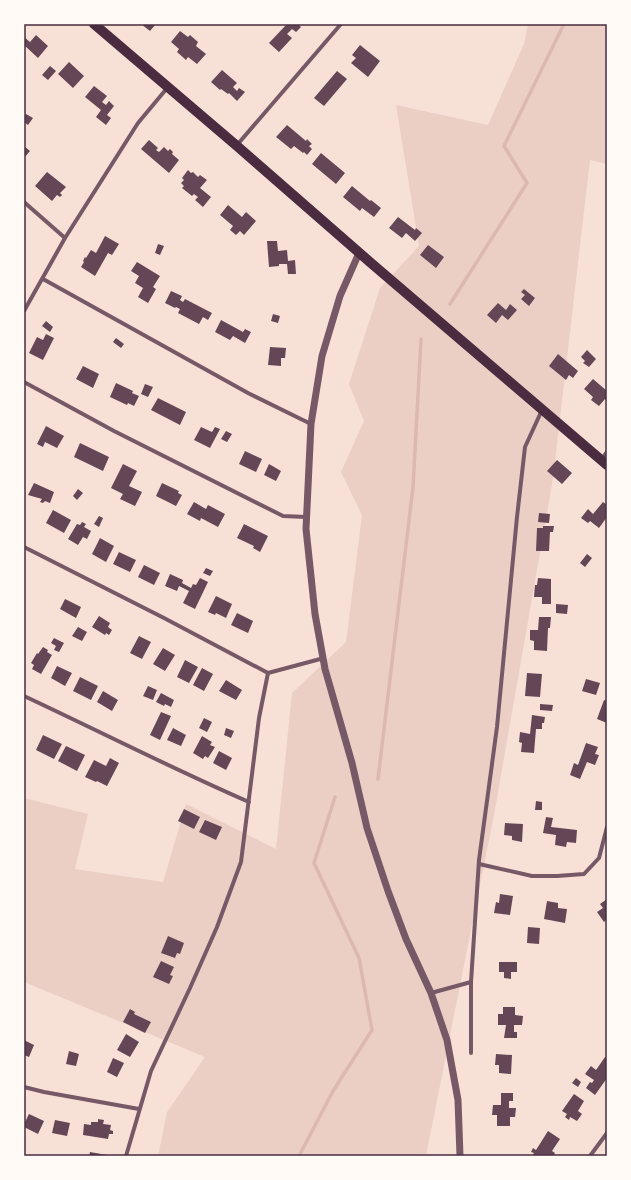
<svg xmlns="http://www.w3.org/2000/svg" width="631" height="1180" font-family="'Public Sans',sans-serif">
	<rect width="100%" height="100%" fill="#f7e1d7"/>
	<path fill="#ebcfc5" d="M 528,24 L 607,24 L 607,164 L 590,160 L 553,479 L 494,815 L 426,1156 L 158,1156 L 167,1112 L 205,1057 L 24,982 L 24,798 L 88,814 L 75,869 L 163,882 L 186,804 L 276,849 L 292,693 L 346,642 L 362,515 L 341,472 L 364,421 L 349,384 L 380,288 L 419,246 L 396,105 L 488,125 L 524,44 Z"/>
	<g fill="none" stroke-linecap="round" stroke-linejoin="round">
		<path stroke="#dcb8b0" stroke-width="3.5" d="M 450,304 L 527,183 L 504,146 L 564,24
			M 378,779 L 413,487 L 421,339
			M 299,1156 L 333,1091 L 372,1030 L 359,958 L 314,863 L 335,797"/>
	</g>
	<path fill="#644757" d="M 141,24 L 156,24 L 150,31 Z
		M 287,24 L 298,24 L 301,27 L 296,32 L 292,29 L 287,34 L 292,38 L 279,52 L 269,43 Z
		M 180,31 L 188,37 L 190,35 L 198,42 L 196,46 L 206,54 L 197,64 L 188,57 L 186,60 L 177,52 L 179,49 L 171,42 Z
		M 36,35 L 48,46 L 38,58 L 24,45 L 24,37 L 30,42 Z
		M 360,45 L 380,61 L 368,77 L 351,63 L 356,58 L 352,55 Z
		M 69,62 L 84,76 L 73,88 L 58,74 Z
		M 50,66 L 56,71 L 48,80 L 42,75 Z
		M 222,70 L 237,83 L 233,87 L 237,91 L 239,88 L 245,92 L 237,101 L 229,93 L 228,94 L 221,89 L 220,90 L 211,82 Z
		M 337,71 L 347,79 L 324,106 L 314,98 Z
		M 94,86 L 107,96 L 102,102 L 106,105 L 109,101 L 114,106 L 107,115 L 111,118 L 106,125 L 96,117 L 101,110 L 85,97 Z
		M 26,114 L 33,118 L 28,125 L 24,122 L 24,117 Z
		M 287,125 L 306,141 L 307,139 L 312,144 L 309,146 L 312,149 L 307,155 L 304,152 L 303,153 L 294,146 L 291,149 L 276,137 Z
		M 149,140 L 158,148 L 156,150 L 159,152 L 164,147 L 168,151 L 170,149 L 173,152 L 172,154 L 179,160 L 169,173 L 141,149 Z
		M 24,146 L 30,151 L 24,158 Z
		M 321,153 L 345,173 L 336,184 L 312,164 Z
		M 188,170 L 191,173 L 193,172 L 198,177 L 200,175 L 207,180 L 200,188 L 211,197 L 203,207 L 195,200 L 198,197 L 194,194 L 192,196 L 182,188 L 184,186 L 181,183 L 184,180 L 182,178 Z
		M 47,172 L 66,187 L 60,193 L 62,195 L 60,197 L 57,195 L 52,201 L 35,186 Z
		M 352,186 L 370,201 L 371,200 L 381,208 L 374,217 L 362,208 L 360,211 L 343,197 Z
		M 228,205 L 242,217 L 246,212 L 256,221 L 244,235 L 240,231 L 236,235 L 230,230 L 233,226 L 220,215 Z
		M 398,217 L 415,230 L 416,228 L 422,233 L 415,241 L 406,233 L 402,238 L 389,228 Z
		M 105,236 L 119,244 L 112,255 L 108,253 L 95,276 L 81,267 L 84,262 L 83,261 L 85,257 L 86,258 L 91,250 L 96,253 Z
		M 267,241 L 277,241 L 278,251 L 287,250 L 288,261 L 295,260 L 296,274 L 288,274 L 287,264 L 279,264 L 279,266 L 269,267 Z
		M 158,244 L 164,246 L 160,255 L 155,253 Z
		M 428,245 L 444,257 L 436,268 L 420,255 Z
		M 137,262 L 160,276 L 153,287 L 156,289 L 148,303 L 138,297 L 143,288 L 135,283 L 139,276 L 131,271 Z
		M 524,289 L 535,298 L 529,306 L 521,299 L 525,295 L 521,292 Z
		M 171,291 L 182,296 L 180,300 L 183,302 L 185,299 L 212,313 L 208,320 L 203,317 L 199,324 L 178,313 L 180,309 L 176,307 L 175,308 L 165,303 Z
		M 498,303 L 506,310 L 510,304 L 517,310 L 508,320 L 502,315 L 496,323 L 487,315 Z
		M 273,314 L 280,316 L 278,323 L 271,321 Z
		M 221,320 L 243,332 L 245,329 L 251,332 L 245,343 L 233,336 L 230,340 L 215,332 Z
		M 46,321 L 53,327 L 50,332 L 42,326 Z
		M 46,334 L 54,338 L 43,360 L 29,353 L 37,337 L 43,340 Z
		M 116,338 L 124,344 L 121,348 L 113,342 Z
		M 270,347 L 286,348 L 285,358 L 281,358 L 281,366 L 268,365 Z
		M 587,350 L 596,359 L 589,367 L 583,363 L 585,361 L 581,357 Z
		M 558,354 L 578,371 L 573,378 L 569,375 L 566,380 L 549,366 Z
		M 83,366 L 99,374 L 93,388 L 76,379 Z
		M 593,379 L 607,391 L 607,401 L 605,399 L 599,406 L 591,400 L 593,397 L 584,389 Z
		M 116,383 L 133,391 L 132,393 L 139,396 L 134,406 L 128,403 L 127,405 L 110,397 Z
		M 145,384 L 153,387 L 148,397 L 141,394 Z
		M 158,398 L 186,412 L 180,425 L 151,410 Z
		M 46,426 L 64,436 L 57,448 L 45,442 L 43,447 L 37,444 Z
		M 201,427 L 212,432 L 215,427 L 220,429 L 210,448 L 194,440 Z
		M 226,431 L 232,434 L 227,442 L 221,439 Z
		M 80,443 L 109,457 L 103,471 L 74,457 Z
		M 245,451 L 262,459 L 256,472 L 239,464 Z
		M 557,460 L 572,473 L 562,484 L 547,471 Z
		M 123,464 L 137,471 L 129,486 L 142,492 L 135,506 L 120,499 L 123,494 L 111,488 Z
		M 269,464 L 281,471 L 276,481 L 264,475 Z
		M 34,483 L 54,492 L 50,503 L 45,501 L 43,503 L 40,502 L 42,499 L 28,495 Z
		M 162,483 L 179,491 L 178,493 L 182,495 L 176,506 L 156,496 Z
		M 78,489 L 83,493 L 77,500 L 73,496 Z
		M 194,502 L 206,509 L 208,505 L 225,514 L 218,527 L 201,518 L 200,521 L 187,514 Z
		M 603,502 L 607,505 L 607,517 L 599,528 L 590,521 L 588,523 L 581,518 L 588,509 L 593,514 Z
		M 53,510 L 71,520 L 64,533 L 46,523 Z
		M 539,513 L 550,514 L 549,523 L 538,522 Z
		M 99,516 L 103,518 L 99,527 L 94,524 Z
		M 82,522 L 86,524 L 84,527 L 91,531 L 87,539 L 83,537 L 78,545 L 68,539 L 77,524 L 80,525 Z
		M 244,524 L 268,536 L 260,552 L 253,548 L 254,546 L 237,538 Z
		M 543,526 L 554,526 L 553,532 L 550,532 L 549,551 L 536,551 L 537,528 L 543,528 Z
		M 100,538 L 114,546 L 106,562 L 92,554 Z
		M 119,552 L 136,560 L 130,572 L 113,564 Z
		M 587,554 L 592,558 L 585,567 L 580,563 Z
		M 144,565 L 160,573 L 154,585 L 138,577 Z
		M 206,568 L 213,571 L 210,576 L 203,573 Z
		M 170,574 L 183,580 L 182,583 L 191,588 L 193,584 L 196,585 L 200,578 L 208,582 L 195,609 L 183,603 L 189,591 L 179,586 L 177,591 L 165,586 Z
		M 538,578 L 551,579 L 551,604 L 542,604 L 542,597 L 534,597 L 535,585 L 537,585 Z
		M 216,596 L 232,604 L 226,618 L 216,613 L 215,615 L 208,612 Z
		M 65,599 L 81,607 L 76,618 L 60,609 Z
		M 556,604 L 568,605 L 567,614 L 556,613 Z
		M 237,613 L 253,621 L 248,633 L 231,625 Z
		M 99,616 L 110,623 L 108,627 L 112,630 L 109,635 L 106,633 L 105,635 L 92,627 Z
		M 539,617 L 551,617 L 550,628 L 548,628 L 547,651 L 534,650 L 534,641 L 530,640 L 530,630 L 538,630 Z
		M 78,627 L 87,632 L 82,641 L 72,636 Z
		M 139,636 L 151,642 L 142,659 L 130,653 Z
		M 54,638 L 64,643 L 59,652 L 54,650 L 56,646 L 51,643 Z
		M 43,647 L 48,650 L 47,652 L 52,655 L 41,674 L 32,669 L 34,665 L 31,663 L 37,653 L 38,654 Z
		M 163,648 L 175,655 L 165,671 L 153,664 Z
		M 185,660 L 198,667 L 189,683 L 177,677 Z
		M 57,666 L 72,673 L 65,686 L 51,678 Z
		M 202,668 L 213,674 L 204,691 L 193,685 Z
		M 527,673 L 542,674 L 540,697 L 525,696 Z
		M 80,677 L 98,686 L 91,700 L 73,691 Z
		M 586,679 L 600,683 L 596,695 L 582,691 Z
		M 226,680 L 242,690 L 236,700 L 219,691 Z
		M 148,686 L 157,690 L 153,700 L 143,696 Z
		M 103,691 L 118,700 L 112,711 L 97,702 Z
		M 161,693 L 174,700 L 171,707 L 165,704 L 164,706 L 156,702 Z
		M 604,700 L 607,701 L 607,723 L 597,719 Z
		M 540,704 L 553,705 L 552,711 L 540,710 Z
		M 161,712 L 171,716 L 160,740 L 150,735 Z
		M 532,715 L 545,717 L 544,723 L 542,723 L 542,729 L 536,729 L 534,753 L 521,752 L 522,743 L 519,742 L 520,732 L 530,734 Z
		M 204,718 L 212,722 L 207,732 L 199,728 Z
		M 173,728 L 186,735 L 181,746 L 167,740 Z
		M 226,728 L 234,731 L 231,738 L 224,735 Z
		M 43,735 L 62,744 L 54,759 L 36,750 Z
		M 202,736 L 212,742 L 210,745 L 215,747 L 208,758 L 205,756 L 203,759 L 193,753 Z
		M 586,743 L 598,747 L 595,754 L 599,755 L 595,765 L 587,762 L 580,779 L 570,775 L 574,763 L 578,765 Z
		M 66,746 L 85,755 L 77,771 L 58,761 Z
		M 219,751 L 232,758 L 226,770 L 213,763 Z
		M 110,758 L 119,763 L 107,786 L 97,781 L 96,782 L 85,777 L 94,760 L 106,766 Z
		M 536,801 L 542,802 L 542,810 L 535,810 Z
		M 184,809 L 200,817 L 194,829 L 178,821 Z
		M 546,817 L 553,818 L 551,827 L 577,830 L 576,843 L 567,842 L 566,847 L 555,845 L 556,835 L 543,833 Z
		M 205,820 L 222,827 L 216,840 L 199,832 Z
		M 505,823 L 523,824 L 522,842 L 512,840 L 512,836 L 504,835 Z
		M 500,894 L 513,896 L 510,915 L 494,913 L 496,902 L 499,903 Z
		M 607,899 L 607,919 L 604,922 L 597,912 L 603,908 L 600,904 Z
		M 547,901 L 558,903 L 558,908 L 567,909 L 565,923 L 544,919 Z
		M 528,927 L 540,928 L 539,944 L 527,943 Z
		M 168,936 L 184,943 L 180,954 L 177,953 L 175,958 L 161,953 Z
		M 161,961 L 174,967 L 170,975 L 173,976 L 169,984 L 153,977 Z
		M 499,962 L 517,962 L 517,972 L 511,972 L 511,979 L 504,978 L 504,972 L 499,972 Z
		M 503,1007 L 515,1007 L 515,1015 L 523,1016 L 522,1025 L 514,1025 L 514,1032 L 517,1032 L 517,1038 L 504,1038 L 506,1025 L 498,1025 L 498,1014 L 503,1014 Z
		M 130,1009 L 135,1012 L 134,1014 L 151,1022 L 145,1033 L 123,1022 Z
		M 126,1034 L 139,1042 L 130,1057 L 117,1050 Z
		M 24,1040 L 34,1045 L 29,1057 L 24,1055 Z
		M 69,1051 L 79,1054 L 76,1066 L 66,1064 Z
		M 496,1054 L 512,1055 L 511,1074 L 499,1073 L 499,1065 L 495,1065 Z
		M 605,1057 L 607,1058 L 607,1078 L 595,1095 L 586,1088 L 590,1082 L 592,1083 L 594,1080 L 585,1074 L 591,1066 L 596,1070 Z
		M 113,1058 L 124,1063 L 117,1077 L 107,1072 Z
		M 576,1078 L 581,1082 L 578,1087 L 572,1083 Z
		M 501,1093 L 513,1093 L 513,1101 L 509,1101 L 509,1108 L 516,1108 L 515,1117 L 510,1117 L 510,1126 L 497,1126 L 497,1115 L 492,1115 L 493,1105 L 501,1105 Z
		M 574,1094 L 584,1101 L 578,1111 L 582,1114 L 577,1121 L 570,1117 L 569,1120 L 565,1117 L 567,1114 L 562,1111 Z
		M 29,1114 L 44,1121 L 38,1134 L 24,1127 L 24,1124 Z
		M 98,1119 L 104,1120 L 103,1124 L 111,1125 L 110,1130 L 113,1131 L 113,1134 L 109,1134 L 108,1139 L 83,1135 L 84,1124 L 91,1125 L 91,1122 L 98,1122 Z
		M 55,1120 L 70,1123 L 67,1136 L 52,1133 Z
		M 548,1131 L 560,1139 L 552,1151 L 555,1153 L 553,1156 L 532,1156 L 534,1153 L 531,1152 L 533,1148 L 536,1150 Z
		M 90,1152 L 107,1155 L 107,1156 L 89,1156 Z"/>
	<g fill="none" stroke-linecap="round" stroke-linejoin="round">
		<path stroke="#755966" stroke-width="4" d="M 237,145 L 341,24
			M 24,202 L 65,238
			M 43,279 L 248,393 L 311,424
			M 24,311 L 65,238 L 138,123 L 168,87
			M 24,382 L 114,431 L 283,516 L 306,517
			M 601,460 L 607,452
			M 24,547 L 164,618 L 268,673
			M 24,696 C 99,731 173,769 249,802
			M 479,864 L 532,876 L 557,876 L 584,874 L 599,858 L 607,827
			M 431,993 L 471,982
			M 471,1053 L 471,982 L 479,860 L 497,727 L 517,517 L 525,447 L 542,410
			M 24,1087 L 44,1092 L 139,1109
			M 126,1156 L 151,1071 L 190,988 L 217,927 L 241,862 L 259,718 L 268,673 L 324,658
			M 590,1156 L 607,1133"/>
		<path stroke="#755966" stroke-width="7" d="M 359,253 L 340,296 L 322,356 L 311,424 L 306,529 L 315,614 L 325,669 L 352,763 L 367,828 L 388,891 L 406,939 L 431,993 L 447,1040 L 458,1100 L 460,1156"/>
		<path stroke="#4a2c40" stroke-width="10" d="M 94,24 L 237,146 L 371,263 L 607,465"/>
	</g>
	<rect width="631" height="1180" fill="none" stroke="#fffaf5" stroke-width="50"/>
	<rect x="25" y="25" width="581" height="1130" fill="none" stroke="#4a2c40" stroke-width="1.5"/>
</svg>
